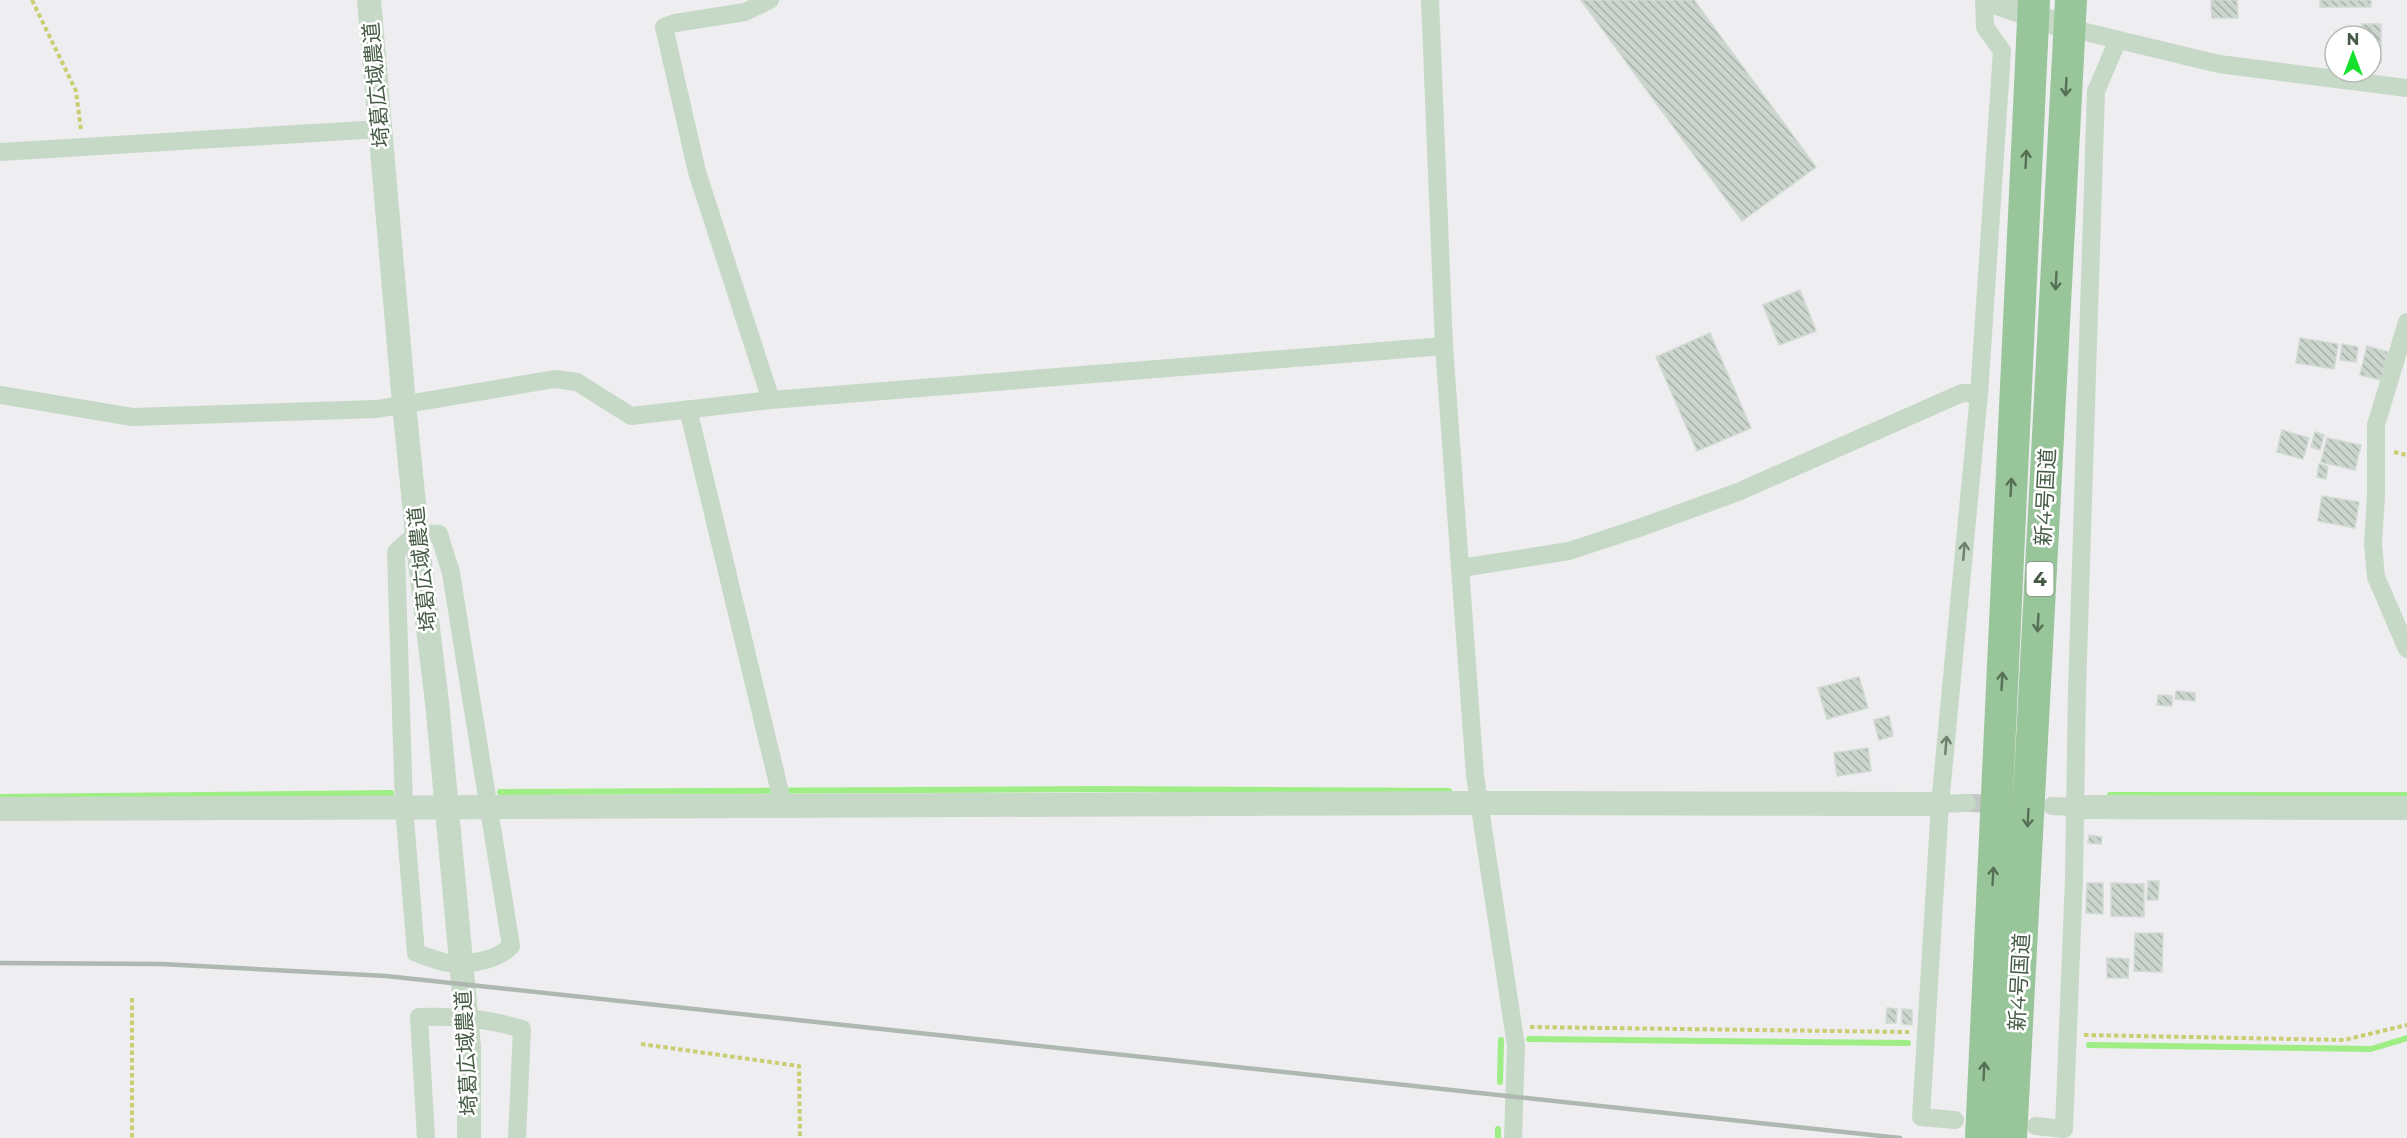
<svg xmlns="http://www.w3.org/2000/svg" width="2407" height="1138" font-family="Montserrat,'Noto Sans JP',sans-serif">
	<defs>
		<pattern id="building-back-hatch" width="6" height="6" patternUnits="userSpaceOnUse" patternTransform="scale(1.5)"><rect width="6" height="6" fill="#cbd5ce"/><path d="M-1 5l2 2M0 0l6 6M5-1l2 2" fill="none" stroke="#a7b0a9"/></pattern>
	</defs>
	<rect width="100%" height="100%" fill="#eeedf0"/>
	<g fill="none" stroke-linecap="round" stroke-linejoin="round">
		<path stroke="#9fed85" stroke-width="6" d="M 500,792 L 1096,789 L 1449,791
			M 2110,795 L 2407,795
			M 0,797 L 391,793
			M 1529,1039 L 1908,1043
			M 2089,1045 L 2371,1049 L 2407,1038
			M 1500,1082 L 1501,1040
			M 1498,1138 L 1498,1129"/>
	</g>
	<path fill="url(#building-back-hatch)" stroke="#d1d9d3" stroke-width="1.5" d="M 1581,0 L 1694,0 L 1816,167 L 1742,221 Z
		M 2211,0 L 2237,0 L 2238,18 L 2212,18 Z
		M 2320,0 L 2371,0 L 2371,7 L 2320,7 Z
		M 2362,24 L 2381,24 L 2381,63 L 2371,63 L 2371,36 L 2362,36 Z
		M 1800,290 L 1816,331 L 1779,345 L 1763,305 Z
		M 1710,333 L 1751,428 L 1697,451 L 1656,357 Z
		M 2300,338 L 2338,344 L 2334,369 L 2296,363 Z
		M 2342,344 L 2358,347 L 2356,362 L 2340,360 Z
		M 2367,346 L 2388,352 L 2381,380 L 2360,375 Z
		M 2282,430 L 2309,438 L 2303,459 L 2277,452 Z
		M 2315,432 L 2324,435 L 2320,450 L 2311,447 Z
		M 2327,438 L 2361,445 L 2355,470 L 2321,462 Z
		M 2319,464 L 2328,466 L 2326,479 L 2317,477 Z
		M 2322,496 L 2359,502 L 2355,528 L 2318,521 Z
		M 1859,677 L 1868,708 L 1827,719 L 1818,688 Z
		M 2176,691 L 2195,693 L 2195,701 L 2175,699 Z
		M 2158,695 L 2172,696 L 2172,706 L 2157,705 Z
		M 1889,716 L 1893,736 L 1879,740 L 1874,720 Z
		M 1868,748 L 1871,771 L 1837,776 L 1834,753 Z
		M 2089,835 L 2102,837 L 2101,844 L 2088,843 Z
		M 2148,881 L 2159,881 L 2158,900 L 2147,900 Z
		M 2087,883 L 2103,883 L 2103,914 L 2086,913 Z
		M 2111,883 L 2144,884 L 2144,917 L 2111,916 Z
		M 2135,933 L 2163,933 L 2162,972 L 2134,971 Z
		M 2107,958 L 2129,959 L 2128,978 L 2107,978 Z
		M 1887,1008 L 1897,1009 L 1896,1023 L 1886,1023 Z
		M 1902,1009 L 1912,1010 L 1912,1025 L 1902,1024 Z"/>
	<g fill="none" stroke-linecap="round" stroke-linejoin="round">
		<path stroke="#c4c8c5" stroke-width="18" stroke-dasharray="18 9" stroke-linecap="butt" d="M 1967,803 L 2037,805"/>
		<path stroke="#c8ce71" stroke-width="4" stroke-dasharray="4.5 3" stroke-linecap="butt" d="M 32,0 L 76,91 L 81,130
			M 2394,452 L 2407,455
			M 132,998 L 132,1138
			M 1530,1027 L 1909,1032
			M 2084,1035 L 2344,1040 L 2407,1025
			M 641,1044 L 799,1066 L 800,1138"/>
		<path stroke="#c6d8c6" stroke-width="18" d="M 770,0 L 745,12 L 675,23 L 664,27 L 697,172 L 771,400
			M 1430,0 L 1444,346 L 1475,775 L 1516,1046 L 1513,1138
			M 2069,28 L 2219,64 L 2407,88
			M 0,152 L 380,129
			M 2407,322 L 2376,425 L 2376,495 L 2373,544 L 2376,577 L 2407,649
			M 0,395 L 132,417 L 377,409 L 555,379 L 577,382 L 631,416 L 771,400 L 1444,346
			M 688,409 L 783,805
			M 417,533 L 439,534 L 451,573 L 511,946 C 497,961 468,965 448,963 C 437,961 426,956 416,953 L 404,807 L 396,552 Z
			M 1461,568 L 1569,551 L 1639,528 L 1738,492 L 1962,393 L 1979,394
			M 1940,804 L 1967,803
			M 2052,806 L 2075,807
			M 1955,1120 L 1921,1117 L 1940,804 L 1979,394 L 2002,51 L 1985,27 L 1984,0
			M 2036,1126 L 2064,1129 L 2074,878 L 2077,690 L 2096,91 L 2118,40
			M 426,1138 L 419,1017 C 459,1016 484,1018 522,1029 L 517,1138"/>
		<path stroke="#c6d8c6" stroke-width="24" d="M 369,0 L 404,404 L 420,563 L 437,702 L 469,1047 L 469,1138
			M 1988,0 L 2069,28
			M 2075,807 L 2407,808
			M 0,809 L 1479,803 L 1940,804"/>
		<path stroke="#98c59a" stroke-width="32" d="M 1981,1138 L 2034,0
			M 2011,1138 L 2071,0"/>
		<path stroke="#afb8b0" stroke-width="4.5" d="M 0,963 L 161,964 L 386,976 L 1900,1138"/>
	</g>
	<defs><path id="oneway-shaft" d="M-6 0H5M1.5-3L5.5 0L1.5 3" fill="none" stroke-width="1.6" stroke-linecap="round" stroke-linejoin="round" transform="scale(1.5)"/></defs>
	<g stroke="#567056">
		<use href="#oneway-shaft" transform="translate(2066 87) rotate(93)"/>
		<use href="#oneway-shaft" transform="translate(2026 159) rotate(-87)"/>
		<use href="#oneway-shaft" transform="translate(2056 281) rotate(93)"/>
		<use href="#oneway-shaft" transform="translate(2011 487) rotate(-87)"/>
		<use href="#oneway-shaft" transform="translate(2038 623) rotate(93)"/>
		<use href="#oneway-shaft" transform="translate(2002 681) rotate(-87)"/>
		<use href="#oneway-shaft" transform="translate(2028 818) rotate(93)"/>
		<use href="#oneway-shaft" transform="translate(1993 876) rotate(-87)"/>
		<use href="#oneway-shaft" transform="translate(1984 1071) rotate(-87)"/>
	</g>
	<g stroke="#6c806c">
		<use href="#oneway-shaft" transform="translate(1964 551) rotate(-85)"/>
		<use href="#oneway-shaft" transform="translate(1946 745) rotate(-85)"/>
	</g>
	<g text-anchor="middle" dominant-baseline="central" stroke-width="5" stroke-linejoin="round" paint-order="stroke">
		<rect fill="#fff" stroke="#7d8c7d" stroke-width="1.5" x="2026.5" y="562" width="27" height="34" rx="4.5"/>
		<g font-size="20" font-weight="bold" fill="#455b45">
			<text x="2040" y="579">4</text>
		</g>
		<g font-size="21" fill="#455b45" stroke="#fff">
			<text transform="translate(376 85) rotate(-95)">埼葛広域農道</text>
			<text transform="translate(2045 497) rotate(-87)">新4号国道</text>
			<text transform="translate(422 569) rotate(-96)">埼葛広域農道</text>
			<text transform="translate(2019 982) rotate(-87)">新4号国道</text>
			<text transform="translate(466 1053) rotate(-93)">埼葛広域農道</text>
		</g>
	</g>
	<g transform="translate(2353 54)"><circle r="28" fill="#ffffff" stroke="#b5bdb5" stroke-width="1.5"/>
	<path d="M0-4.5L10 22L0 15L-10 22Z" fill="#15e12c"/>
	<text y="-9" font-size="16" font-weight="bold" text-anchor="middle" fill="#455b45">N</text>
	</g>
</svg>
